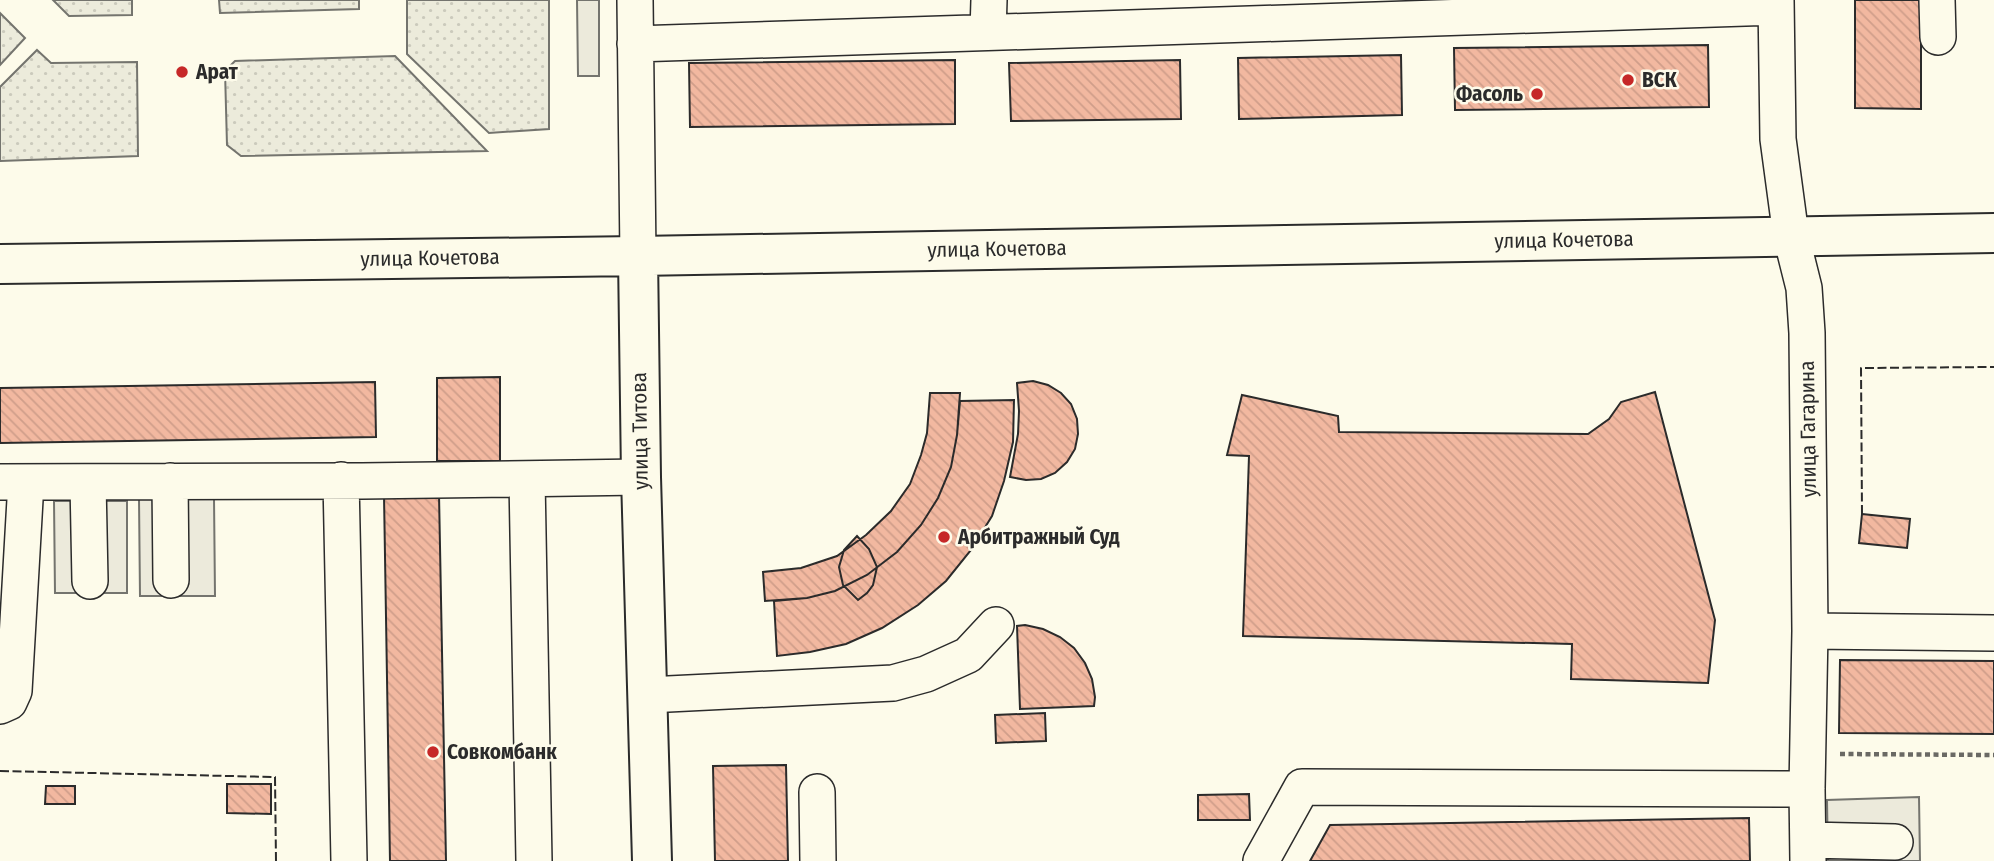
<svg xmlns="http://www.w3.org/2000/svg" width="1994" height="861" font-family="'Fira Sans Condensed',sans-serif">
	<defs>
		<pattern id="grass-dots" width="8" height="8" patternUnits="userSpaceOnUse" patternTransform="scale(1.75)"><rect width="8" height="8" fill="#ecebdb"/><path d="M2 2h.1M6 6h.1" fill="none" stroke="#cbcabc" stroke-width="1.8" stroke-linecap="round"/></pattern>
		<pattern id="building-back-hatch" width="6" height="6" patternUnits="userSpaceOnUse" patternTransform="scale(1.75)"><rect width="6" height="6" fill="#f2b8a0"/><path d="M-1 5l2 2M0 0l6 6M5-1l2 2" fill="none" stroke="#d09e8a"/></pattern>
	</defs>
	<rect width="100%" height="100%" fill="#fdfbea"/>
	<path fill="url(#grass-dots)" stroke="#74746e" stroke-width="2" d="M 53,0 L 132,0 L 132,15 L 69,16 Z
		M 219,0 L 359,0 L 359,9 L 220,13 Z
		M 407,0 L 549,0 L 549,129 L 489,133 L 407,54 Z
		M 0,13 L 25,38 L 0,65 Z
		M 37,50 L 51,63 L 137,62 L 138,156 L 0,161 L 0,87 Z
		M 395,56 L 487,151 L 241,156 L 227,145 L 225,71 L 235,61 Z"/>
	<path fill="#eceadb" stroke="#74746e" stroke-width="2" d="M 577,0 L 599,0 L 599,76 L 578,76 Z
		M 214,498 L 215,596 L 140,596 L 139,499 Z
		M 54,501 L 127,501 L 127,593 L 55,593 Z
		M 1919,797 L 1920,861 L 1828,861 L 1827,800 Z"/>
	<path fill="url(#building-back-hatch)" stroke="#2b2b2b" stroke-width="2" d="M 1855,0 L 1921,0 L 1921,109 L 1855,108 Z
		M 1708,45 L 1709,107 L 1455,110 L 1454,48 Z
		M 1401,55 L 1402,115 L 1239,119 L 1238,58 Z
		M 955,60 L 955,124 L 690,127 L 689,63 Z
		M 1180,60 L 1181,119 L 1011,121 L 1009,63 Z
		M 500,377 L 500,461 L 437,461 L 437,378 Z
		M 1033,381 L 1048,385 L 1061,393 L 1071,404 L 1077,419 L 1078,434 L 1075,449 L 1067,462 L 1055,473 L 1041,479 L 1026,480 L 1010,477 L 1018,434 L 1019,411 L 1017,383 Z
		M 375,382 L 376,437 L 0,443 L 0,388 Z
		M 1655,392 L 1715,620 L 1708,683 L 1571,679 L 1572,644 L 1243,636 L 1249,456 L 1227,455 L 1242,395 L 1338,416 L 1339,432 L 1588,434 L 1609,419 L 1621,402 Z
		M 930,393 L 960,393 L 957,435 L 951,467 L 938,498 L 921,525 L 897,552 L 867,575 L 835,591 L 807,598 L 765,601 L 763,572 L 801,568 L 837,556 L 866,535 L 891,511 L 910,484 L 921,455 L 927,433 Z
		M 1014,400 L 1013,442 L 1004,481 L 992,516 L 971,550 L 946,581 L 918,605 L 882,628 L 846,644 L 810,652 L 777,656 L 774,601 L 807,598 L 835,591 L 867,575 L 897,552 L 921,525 L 938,498 L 951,467 L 957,435 L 960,401 Z
		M 439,494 L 446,861 L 390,861 L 384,495 Z
		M 1862,514 L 1910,519 L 1907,548 L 1859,543 Z
		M 857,536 L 869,549 L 877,567 L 873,585 L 867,593 L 858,600 L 843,585 L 839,567 L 844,550 Z
		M 1025,625 L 1043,629 L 1060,637 L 1074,648 L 1085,663 L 1092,679 L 1095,697 L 1094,706 L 1020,709 L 1017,626 Z
		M 1840,660 L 1994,661 L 1994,734 L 1839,733 Z
		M 1045,713 L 1046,741 L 996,743 L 995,715 Z
		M 786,765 L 788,861 L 715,861 L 713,766 Z
		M 227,784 L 271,784 L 271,814 L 227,813 Z
		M 46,786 L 75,786 L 75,804 L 45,804 Z
		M 1249,794 L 1250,820 L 1198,820 L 1198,795 Z
		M 1749,818 L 1750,861 L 1310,861 L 1330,825 Z"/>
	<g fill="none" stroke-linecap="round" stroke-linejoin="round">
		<g stroke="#2b2b2b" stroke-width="38">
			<path id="minor" d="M 635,0 L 638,256
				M 1776,0 L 1778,139 L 1791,236 L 1804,288 L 1807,333 L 1810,631 L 1807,789 L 1808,861
				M 1937,0 L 1938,37
				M 988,32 L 989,0
				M 635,44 L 1776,7
				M 527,479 L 534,861
				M 341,480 L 349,861
				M 170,481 L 171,580
				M 0,482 L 362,481 L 641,477
				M 88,482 L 90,581
				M 1810,631 L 1994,633
				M 648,695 L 893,683 L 926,674 L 968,655 L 996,625
				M 0,706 L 9,702 L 14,691 L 26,482
				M 817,792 L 818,861
				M 1808,840 L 1895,842
				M 1261,861 L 1302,787 L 1807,789"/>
		</g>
		<g stroke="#2b2b2b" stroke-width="42">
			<path id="major" d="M 638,256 L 641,477 L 652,861
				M 0,264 L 638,256 L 1994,233"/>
		</g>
		<path stroke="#6a6964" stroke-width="4.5" stroke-dasharray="5 3.5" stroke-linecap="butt" d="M 1840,754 L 1994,755"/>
		<use href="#minor" stroke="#fdfbea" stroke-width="35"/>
		<use href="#major" stroke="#fdfbea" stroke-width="38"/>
		<path stroke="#2b2b2b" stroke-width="2" stroke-dasharray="9 3.5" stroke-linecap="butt" d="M 1862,514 L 1861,368 L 1994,367
			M 0,771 L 275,777 L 276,861"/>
	</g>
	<g fill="#c62828" stroke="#fdfbea" stroke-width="2.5">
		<circle cx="182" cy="72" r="7"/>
		<circle cx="1628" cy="80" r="7"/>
		<circle cx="1537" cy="94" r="7"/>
		<circle cx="944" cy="537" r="7"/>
		<circle cx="433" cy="752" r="7"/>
	</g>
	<g text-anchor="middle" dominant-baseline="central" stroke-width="5" stroke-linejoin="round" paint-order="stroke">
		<g font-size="21" font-weight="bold" fill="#2b2b2b" stroke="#fdfbea" text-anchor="start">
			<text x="196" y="72">Арат</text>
			<text x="1642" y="80">ВСК</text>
			<text x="1523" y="94" text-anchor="end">Фасоль</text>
			<text x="958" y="537">Арбитражный Суд</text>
			<text x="447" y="752">Совкомбанк</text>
		</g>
		<g font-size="21" fill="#2b2b2b" stroke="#fdfbea">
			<text transform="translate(1564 240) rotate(-1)">улица Кочетова</text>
			<text transform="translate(997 249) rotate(-1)">улица Кочетова</text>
			<text transform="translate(430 258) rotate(-1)">улица Кочетова</text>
			<text transform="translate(1808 429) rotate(-91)">улица Гагарина</text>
			<text transform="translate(640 431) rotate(-91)">улица Титова</text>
		</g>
	</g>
</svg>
